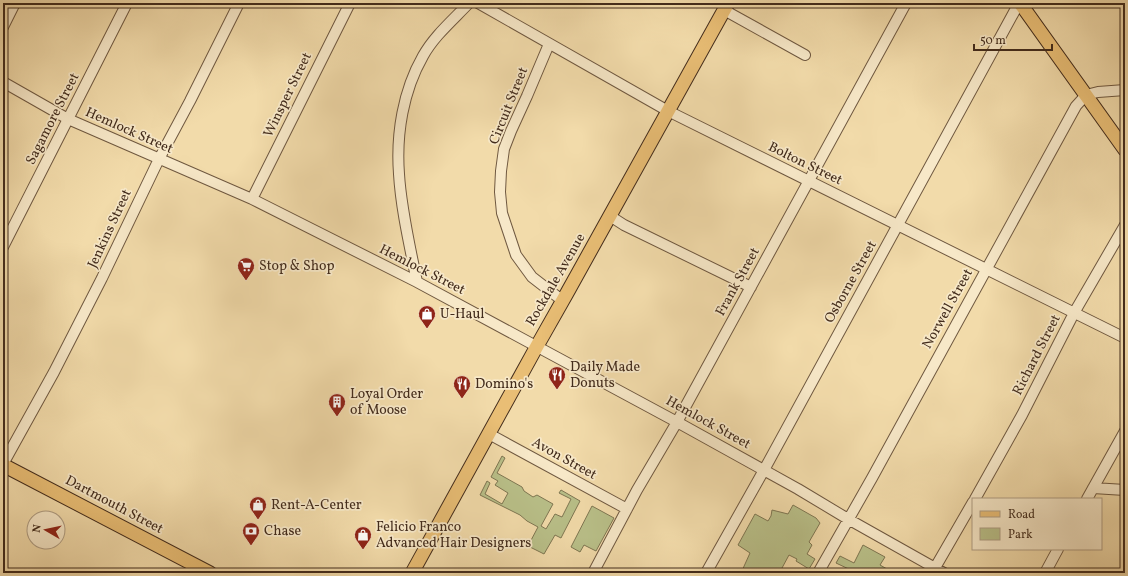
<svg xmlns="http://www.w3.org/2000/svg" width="1128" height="576" font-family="Vollkorn,serif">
	<rect width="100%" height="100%" fill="#f2dbaa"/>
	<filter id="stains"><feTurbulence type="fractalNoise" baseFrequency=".005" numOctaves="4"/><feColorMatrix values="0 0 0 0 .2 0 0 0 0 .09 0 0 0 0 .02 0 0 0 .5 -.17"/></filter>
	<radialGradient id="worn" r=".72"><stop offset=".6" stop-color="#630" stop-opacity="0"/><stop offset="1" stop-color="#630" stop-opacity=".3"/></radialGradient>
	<path fill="#b9c089" stroke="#7e7652" d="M 502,456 L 505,458 L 497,473 L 522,487 L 524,491 L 533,497 L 537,495 L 553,504 L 541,526 L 546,529 L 555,514 L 562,517 L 571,499 L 559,493 L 561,490 L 580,501 L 562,536 L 561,538 L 555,535 L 544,554 L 528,546 L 538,527 L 527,521 L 520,515 L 480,495 L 487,481 L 490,483 L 485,494 L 502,504 L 508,493 L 495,485 L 498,481 L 491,477 Z
		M 793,505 L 816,518 L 820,523 L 809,542 L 812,545 L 807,554 L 815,559 L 809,569 L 796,561 L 797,559 L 789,555 L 782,568 L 790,573 L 741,573 L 750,553 L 738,545 L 755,514 L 768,521 L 771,516 L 772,510 L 788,514 Z
		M 592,506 L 614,518 L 596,551 L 584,545 L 580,552 L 571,547 Z
		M 863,545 L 885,557 L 880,565 L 894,573 L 852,573 L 853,571 L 836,563 L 840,556 L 854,563 Z"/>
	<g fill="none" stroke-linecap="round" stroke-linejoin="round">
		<g stroke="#6f5840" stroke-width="12">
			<path id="minor" d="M 478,3 L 668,111 L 1125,338
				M 724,10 L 805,55
				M 3,27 L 15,3
				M 549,44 L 527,96 L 511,131 L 504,149 L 501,171 L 500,192 L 502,213 L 516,255 L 532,277 L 563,301
				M 3,82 L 68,119 L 252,199 L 417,282 L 677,422 L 798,489 L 848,519 L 944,573
				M 252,199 L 350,3
				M 610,216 L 624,225 L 751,287
				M 3,247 L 127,3
				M 417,282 C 410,247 401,209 399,174 C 396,134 403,91 423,56 C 434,36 453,20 469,3
				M 489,434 L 627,509
				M 3,464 L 54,372 L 102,278 L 159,159 L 190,101 L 239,3
				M 1093,488 L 1125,490
				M 975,499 L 1022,415 L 1074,313 L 1125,225
				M 1087,499 L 1125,431
				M 593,573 L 637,490 L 677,422 L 906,3
				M 706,573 L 764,470 L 1019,3
				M 818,573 L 872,478 L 1076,106 L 1086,95 L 1098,92 L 1125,90
				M 932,573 L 973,502
				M 1045,573 L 1058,549"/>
		</g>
		<g stroke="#432c1c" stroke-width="15">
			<path id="major" d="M 1020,3 L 1125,150
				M 3,465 L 210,573
				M 412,573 L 537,346 L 567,293 L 728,3"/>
		</g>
		<use href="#minor" stroke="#f7e8c8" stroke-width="10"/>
		<use href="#major" stroke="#e9be75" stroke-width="13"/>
	</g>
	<defs>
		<g id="supermarket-pin" transform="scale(0.9)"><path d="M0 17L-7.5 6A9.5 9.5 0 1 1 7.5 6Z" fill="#8f2418" stroke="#f7e8c8"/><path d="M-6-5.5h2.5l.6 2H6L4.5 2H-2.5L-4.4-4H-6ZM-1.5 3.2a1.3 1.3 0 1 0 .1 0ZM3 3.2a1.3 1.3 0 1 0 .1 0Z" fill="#fff"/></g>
		<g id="shop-pin" transform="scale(0.9)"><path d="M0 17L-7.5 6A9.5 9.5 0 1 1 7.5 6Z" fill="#8f2418" stroke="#f7e8c8"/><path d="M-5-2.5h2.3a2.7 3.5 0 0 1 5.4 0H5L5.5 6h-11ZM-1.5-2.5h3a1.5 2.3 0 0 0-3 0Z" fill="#fff"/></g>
		<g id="restaurant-pin" transform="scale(0.9)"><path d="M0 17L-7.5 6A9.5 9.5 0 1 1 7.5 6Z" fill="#8f2418" stroke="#f7e8c8"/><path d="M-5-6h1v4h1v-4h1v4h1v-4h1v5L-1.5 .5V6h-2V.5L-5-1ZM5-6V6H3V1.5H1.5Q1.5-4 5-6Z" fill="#fff"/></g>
		<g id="building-pin" transform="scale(0.9)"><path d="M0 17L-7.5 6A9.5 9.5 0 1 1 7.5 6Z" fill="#8f2418" stroke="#f7e8c8"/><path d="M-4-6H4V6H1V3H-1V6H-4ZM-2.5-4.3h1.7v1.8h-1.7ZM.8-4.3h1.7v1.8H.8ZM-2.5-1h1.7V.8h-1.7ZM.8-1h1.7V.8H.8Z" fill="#fff"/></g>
		<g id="bank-pin" transform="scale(0.9)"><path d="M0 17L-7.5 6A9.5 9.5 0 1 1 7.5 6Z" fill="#8f2418" stroke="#f7e8c8"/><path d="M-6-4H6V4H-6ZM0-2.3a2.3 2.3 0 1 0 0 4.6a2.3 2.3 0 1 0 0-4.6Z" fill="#fff"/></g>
	</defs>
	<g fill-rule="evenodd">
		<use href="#supermarket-pin" x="246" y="266"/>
		<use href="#shop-pin" x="427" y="314"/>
		<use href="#restaurant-pin" x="557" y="375"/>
		<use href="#restaurant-pin" x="462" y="384"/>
		<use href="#building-pin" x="337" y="402"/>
		<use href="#shop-pin" x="258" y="505"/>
		<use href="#bank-pin" x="251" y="531"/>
		<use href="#shop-pin" x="363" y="535"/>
	</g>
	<g text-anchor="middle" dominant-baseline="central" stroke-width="3.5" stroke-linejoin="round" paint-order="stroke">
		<g font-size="14" fill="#432c1c" stroke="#f7e8c8">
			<text transform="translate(288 95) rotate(-64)">Winsper Street</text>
			<text transform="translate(509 106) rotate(-68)">Circuit Street</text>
			<text transform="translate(53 119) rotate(-63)">Sagamore Street</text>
			<text transform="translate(129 131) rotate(24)">Hemlock Street</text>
			<text transform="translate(805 164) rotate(26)">Bolton Street</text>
			<text transform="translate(110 229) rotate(-65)">Jenkins Street</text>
			<text transform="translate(422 270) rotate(27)">Hemlock Street</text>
			<text transform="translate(556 280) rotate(-60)">Rockdale Avenue</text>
			<text transform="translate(738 282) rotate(-61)">Frank Street</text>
			<text transform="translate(851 282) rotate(-61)">Osborne Street</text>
			<text transform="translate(948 309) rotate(-61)">Norwell Street</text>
			<text transform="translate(1037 355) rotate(-63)">Richard Street</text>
			<text transform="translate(708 423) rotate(29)">Hemlock Street</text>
			<text transform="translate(564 459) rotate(29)">Avon Street</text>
			<text transform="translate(114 505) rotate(28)">Dartmouth Street</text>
		</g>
		<g font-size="14" fill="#432c1c" stroke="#f7e8c8" text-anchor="start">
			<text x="259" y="266">Stop &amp; Shop</text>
			<text x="440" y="314">U-Haul</text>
			<text x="570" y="367">Daily Made<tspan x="570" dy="16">Donuts</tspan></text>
			<text x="475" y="384">Domino's</text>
			<text x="350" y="394">Loyal Order<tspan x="350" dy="16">of Moose</tspan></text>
			<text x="271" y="505">Rent-A-Center</text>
			<text x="376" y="527">Felicio Franco<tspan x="376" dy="16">Advanced Hair Designers</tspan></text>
			<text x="264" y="531">Chase</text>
		</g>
	</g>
	<rect width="1128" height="576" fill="none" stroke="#f2dbaa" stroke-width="16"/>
	<rect x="4" y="4" width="1120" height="568" fill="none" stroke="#432c1c" stroke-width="2"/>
	<rect x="8" y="8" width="1112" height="560" fill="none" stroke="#432c1c"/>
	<rect x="972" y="498" width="130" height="52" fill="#f7e8c8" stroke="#af9d83"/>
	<rect x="980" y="511" width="20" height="6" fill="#e9be75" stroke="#af9d83"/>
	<text x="1008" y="518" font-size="12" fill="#432c1c">Road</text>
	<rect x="980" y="528" width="20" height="12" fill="#b9c089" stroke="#af9d83"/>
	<text x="1008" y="538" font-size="12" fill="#432c1c">Park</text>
	<g transform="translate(46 530) rotate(279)"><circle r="19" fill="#f7e8c8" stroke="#af9d83"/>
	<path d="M0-3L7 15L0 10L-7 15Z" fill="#8f2418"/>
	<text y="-6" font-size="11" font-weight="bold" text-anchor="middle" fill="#432c1c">N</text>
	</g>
	<path d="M974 44v6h78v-6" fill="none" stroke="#432c1c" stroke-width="2"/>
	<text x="980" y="44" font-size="12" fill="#432c1c" stroke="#f7e8c8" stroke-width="3" paint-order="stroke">50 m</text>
	<rect width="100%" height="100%" filter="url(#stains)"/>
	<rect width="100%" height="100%" fill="url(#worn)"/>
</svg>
